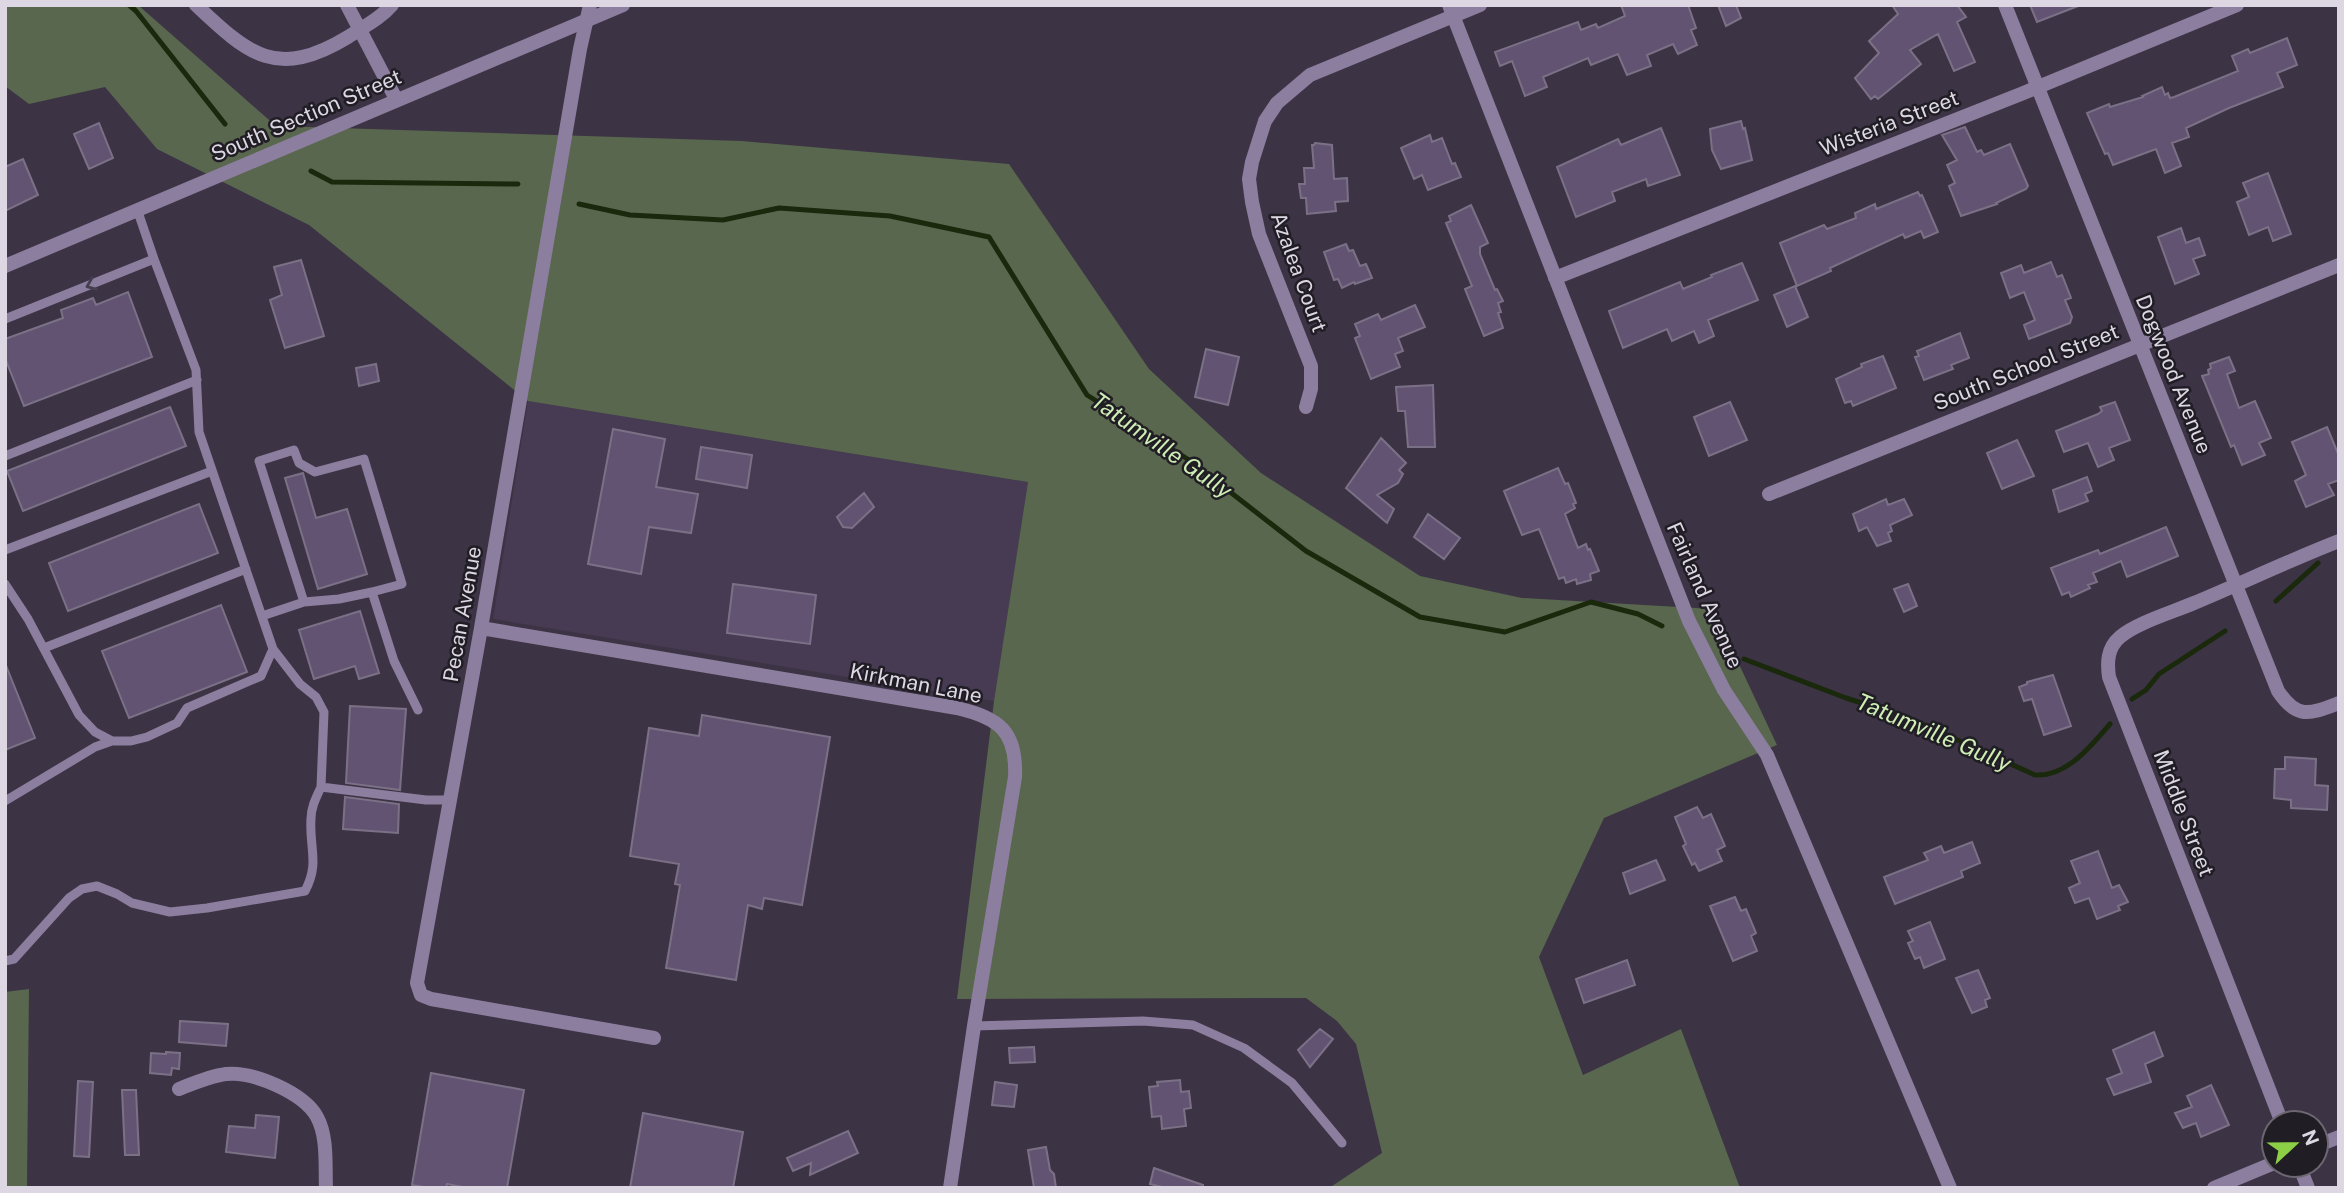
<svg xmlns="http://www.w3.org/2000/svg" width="2344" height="1193" font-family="'Public Sans',sans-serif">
	<rect width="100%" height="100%" fill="#3c3345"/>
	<path fill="#473b54" d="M 528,401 L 1028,482 L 994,701 L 493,619 Z"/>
	<path fill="#59674e" d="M 5,5 L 138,5 L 276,126 L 742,141 L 1009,164 L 1149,369 L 1261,473 L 1420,576 L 1522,598 L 1713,609 L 1777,745 L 1604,818 L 1539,957 L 1583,1075 L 1681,1029 L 1740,1188 L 1329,1188 L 1382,1153 L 1356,1044 L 1337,1021 L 1306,998 L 957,999 L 994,701 L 1028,482 L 528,401 L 309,225 L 157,149 L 105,87 L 29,104 L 5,86 Z
		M 29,989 L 27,1188 L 5,1188 L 5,992 Z"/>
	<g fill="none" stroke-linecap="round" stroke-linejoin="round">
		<path stroke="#1a290c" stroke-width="5" d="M 129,5 L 136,11 L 225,124
			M 311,171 L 332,182 L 518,184
			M 579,204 L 630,215 L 723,220 L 779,208 L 890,216 L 989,237 L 1087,395 L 1189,460 L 1306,551 L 1420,617 L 1505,632 L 1591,602 L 1638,614 L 1662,626
			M 2276,601 L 2318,563
			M 1744,659 L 1846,698 L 1909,718 L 2035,775 C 2067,777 2091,746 2110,724
			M 2132,699 L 2146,690 L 2159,674 L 2225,631"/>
	</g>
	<path fill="#625373" stroke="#7b7186" stroke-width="2" d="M 1621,5 L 1688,5 L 1696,28 L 1691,30 L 1697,45 L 1678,54 L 1673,44 L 1647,55 L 1651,66 L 1627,75 L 1618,54 L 1591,65 L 1588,58 L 1543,77 L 1547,87 L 1525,96 L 1512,61 L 1500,66 L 1495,52 L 1578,22 L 1581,30 L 1596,24 L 1598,28 L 1625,16 Z
		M 1718,5 L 1736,5 L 1741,18 L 1726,26 Z
		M 1892,5 L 1957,5 L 1966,17 L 1957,22 L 1975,62 L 1954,71 L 1938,34 L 1910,50 L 1921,64 L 1878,99 L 1875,96 L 1871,99 L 1855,78 L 1879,53 L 1869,41 L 1898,14 Z
		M 2030,5 L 2077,5 L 2078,6 L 2037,22 Z
		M 2287,38 L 2297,65 L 2277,73 L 2283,87 L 2229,108 L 2186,128 L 2189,137 L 2172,143 L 2181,166 L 2165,173 L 2156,149 L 2113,165 L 2108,153 L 2105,154 L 2087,113 L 2109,104 L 2110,107 L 2143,97 L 2142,96 L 2162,87 L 2165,95 L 2168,93 L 2170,98 L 2174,97 L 2238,71 L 2232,56 L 2248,49 L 2250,53 Z
		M 1741,121 L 1743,129 L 1745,128 L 1752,160 L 1721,169 L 1712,150 L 1710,129 Z
		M 99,123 L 113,158 L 89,169 L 74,134 Z
		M 1965,127 L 1977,152 L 1981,150 L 1984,155 L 2010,144 L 2028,186 L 2026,189 L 1996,203 L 1997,204 L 1961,216 L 1949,186 L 1955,183 L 1947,165 L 1957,160 L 1942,135 Z
		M 1661,128 L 1680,175 L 1648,186 L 1646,179 L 1612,192 L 1615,201 L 1576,217 L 1557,167 L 1618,139 L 1621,145 Z
		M 1430,135 L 1432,142 L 1442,138 L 1452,164 L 1455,163 L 1461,177 L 1428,190 L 1422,175 L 1414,179 L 1401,148 Z
		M 1315,143 L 1332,145 L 1334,179 L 1347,178 L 1348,201 L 1335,202 L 1336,211 L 1307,214 L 1306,198 L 1301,198 L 1299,184 L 1305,184 L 1304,168 L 1314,168 L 1312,145 L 1314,145 Z
		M 23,159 L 38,195 L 5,211 L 5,167 Z
		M 2268,173 L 2291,234 L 2273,241 L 2268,227 L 2249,235 L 2237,202 L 2249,197 L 2243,183 Z
		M 1918,192 L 1920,196 L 1922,195 L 1938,232 L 1924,238 L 1921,231 L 1905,238 L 1903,234 L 1830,268 L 1831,271 L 1797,286 L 1780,243 L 1824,225 L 1827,229 L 1856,218 L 1855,213 L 1875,204 L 1876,209 Z
		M 1471,205 L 1488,243 L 1480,247 L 1480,254 L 1495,290 L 1497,289 L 1503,301 L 1498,303 L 1501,312 L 1498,313 L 1503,328 L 1484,336 L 1465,289 L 1472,286 L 1446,223 L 1451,221 L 1449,216 Z
		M 2181,228 L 2186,243 L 2199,238 L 2205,255 L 2193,259 L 2199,274 L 2175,284 L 2158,237 Z
		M 1346,244 L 1349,251 L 1353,250 L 1360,266 L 1366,264 L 1372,278 L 1355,284 L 1354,282 L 1342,288 L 1338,279 L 1334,280 L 1324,252 Z
		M 301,260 L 324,336 L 285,348 L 270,300 L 282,295 L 274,267 Z
		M 2051,262 L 2057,277 L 2062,275 L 2071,298 L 2065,300 L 2072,317 L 2070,323 L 2029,339 L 2024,325 L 2035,320 L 2024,292 L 2010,298 L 2001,273 L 2021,265 L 2024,273 Z
		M 1742,263 L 1758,300 L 1708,320 L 1714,336 L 1699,343 L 1694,331 L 1672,341 L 1667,329 L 1623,348 L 1609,311 L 1680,282 L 1683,289 L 1712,277 L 1711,275 Z
		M 1795,286 L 1808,317 L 1787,327 L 1774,295 Z
		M 128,292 L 152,357 L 24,406 L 5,358 L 5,339 L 63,318 L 61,310 L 93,298 L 96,305 Z
		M 1415,305 L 1425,327 L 1398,338 L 1403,351 L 1395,354 L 1400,367 L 1371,379 L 1355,338 L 1360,336 L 1355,324 L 1378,314 L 1381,320 Z
		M 1960,333 L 1969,358 L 1951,365 L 1953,369 L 1924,380 L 1915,357 L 1919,356 L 1917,351 Z
		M 1206,349 L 1239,357 L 1228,405 L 1195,397 Z
		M 1883,356 L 1896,388 L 1853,406 L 1851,401 L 1845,403 L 1836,379 L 1862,367 L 1861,364 Z
		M 2229,357 L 2235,371 L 2227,374 L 2239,408 L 2255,401 L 2271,438 L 2259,443 L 2265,455 L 2242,465 L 2234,445 L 2231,447 L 2202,376 L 2209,374 L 2208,370 L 2211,368 L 2210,364 Z
		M 376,364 L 379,381 L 359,386 L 356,368 Z
		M 1433,385 L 1435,447 L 1408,447 L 1405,411 L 1398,411 L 1396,387 Z
		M 1730,402 L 1747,440 L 1709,456 L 1694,417 Z
		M 2115,402 L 2130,440 L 2109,448 L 2114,460 L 2098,467 L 2088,443 L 2064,452 L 2056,431 L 2098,414 L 2102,411 L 2100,407 Z
		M 170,407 L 186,446 L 23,511 L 7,471 Z
		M 2327,427 L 2339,456 L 2339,480 L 2328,484 L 2334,495 L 2306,507 L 2295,481 L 2306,475 L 2292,442 Z
		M 613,429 L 665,439 L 656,487 L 698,494 L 691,533 L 649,527 L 641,574 L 588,564 Z
		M 1381,438 L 1406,463 L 1399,470 L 1403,474 L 1398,483 L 1377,495 L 1394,509 L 1387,523 L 1346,488 Z
		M 2017,440 L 2034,476 L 2002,489 L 1987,453 Z
		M 701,447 L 752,455 L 747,488 L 696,479 Z
		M 1558,468 L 1565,484 L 1568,483 L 1576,503 L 1573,504 L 1575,508 L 1565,514 L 1578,548 L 1586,544 L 1588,550 L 1590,549 L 1599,571 L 1590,574 L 1591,580 L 1577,584 L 1576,579 L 1566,583 L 1564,577 L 1559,579 L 1539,529 L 1522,535 L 1504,491 Z
		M 303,473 L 316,518 L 347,509 L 367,574 L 318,589 L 285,478 Z
		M 2087,477 L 2092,491 L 2085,494 L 2088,501 L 2059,512 L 2053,490 Z
		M 864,493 L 874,507 L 852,528 L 843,527 L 837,517 Z
		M 1886,499 L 1888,505 L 1904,499 L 1912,515 L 1890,525 L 1892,531 L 1888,533 L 1891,541 L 1877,546 L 1867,527 L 1859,531 L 1853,514 Z
		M 199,504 L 218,553 L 68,611 L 49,563 Z
		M 1428,514 L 1460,538 L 1444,559 L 1414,537 Z
		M 2166,527 L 2178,556 L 2127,577 L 2121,561 L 2093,573 L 2097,582 L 2088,585 L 2090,588 L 2071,597 L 2069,592 L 2062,595 L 2051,568 L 2098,550 L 2100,554 Z
		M 733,584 L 816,595 L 810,644 L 727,633 Z
		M 1908,584 L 1917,606 L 1904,612 L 1894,589 Z
		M 221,605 L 247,672 L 129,718 L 102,651 Z
		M 360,611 L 379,673 L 359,679 L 355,666 L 314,679 L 299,630 Z
		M 5,663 L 35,738 L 5,750 Z
		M 2053,675 L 2071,726 L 2044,735 L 2032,699 L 2024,701 L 2019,687 L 2027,684 L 2027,682 Z
		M 350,706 L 406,709 L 400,790 L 346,783 Z
		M 702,715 L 830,737 L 802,905 L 764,898 L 762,909 L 748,905 L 736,980 L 666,968 L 680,885 L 675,884 L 679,864 L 630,856 L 649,728 L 699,736 Z
		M 2285,757 L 2316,759 L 2315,785 L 2328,786 L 2327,810 L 2291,808 L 2291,800 L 2274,798 L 2275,769 L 2285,769 Z
		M 345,797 L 399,804 L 398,833 L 343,829 Z
		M 1697,807 L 1703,818 L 1711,814 L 1725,846 L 1717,850 L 1722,861 L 1699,871 L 1695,863 L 1692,865 L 1683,846 L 1686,844 L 1675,817 Z
		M 1972,842 L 1980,863 L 1961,871 L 1963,877 L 1895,904 L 1884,877 L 1928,860 L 1924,853 L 1941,846 L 1944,853 Z
		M 2098,851 L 2112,888 L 2119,885 L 2128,902 L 2118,906 L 2120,910 L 2097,919 L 2089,898 L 2075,903 L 2069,888 L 2080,883 L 2071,861 Z
		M 1656,860 L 1665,880 L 1630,894 L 1623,873 Z
		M 1735,897 L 1741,911 L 1746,909 L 1756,933 L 1751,936 L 1757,951 L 1733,961 L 1710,906 Z
		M 1930,922 L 1945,959 L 1924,968 L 1920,957 L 1915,959 L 1908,943 L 1913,941 L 1908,931 Z
		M 1627,960 L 1635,985 L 1584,1003 L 1576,979 Z
		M 1978,970 L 1990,998 L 1985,1000 L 1987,1007 L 1972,1013 L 1956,978 Z
		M 180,1021 L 228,1024 L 226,1046 L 179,1042 Z
		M 1320,1029 L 1333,1039 L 1310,1067 L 1298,1050 Z
		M 2154,1032 L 2163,1056 L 2145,1064 L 2151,1082 L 2114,1095 L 2107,1079 L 2122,1073 L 2113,1050 Z
		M 1034,1047 L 1035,1062 L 1010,1063 L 1009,1048 Z
		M 166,1052 L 180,1053 L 179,1069 L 172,1068 L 171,1075 L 150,1073 L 151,1053 L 166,1054 Z
		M 431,1073 L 524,1090 L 507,1188 L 467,1188 L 447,1184 L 446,1188 L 429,1188 L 412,1185 Z
		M 1180,1080 L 1181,1092 L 1189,1091 L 1191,1108 L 1184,1109 L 1186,1126 L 1162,1129 L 1161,1116 L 1152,1117 L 1149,1087 L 1158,1086 L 1157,1082 Z
		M 78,1081 L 93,1082 L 89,1157 L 74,1156 Z
		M 995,1082 L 1017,1085 L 1014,1107 L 992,1105 Z
		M 2211,1085 L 2229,1125 L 2201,1137 L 2196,1123 L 2183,1128 L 2175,1113 L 2192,1107 L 2187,1096 Z
		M 122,1090 L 136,1090 L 139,1155 L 125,1155 Z
		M 643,1113 L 743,1132 L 733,1188 L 630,1188 Z
		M 256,1115 L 279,1117 L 275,1158 L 226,1152 L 229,1126 L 255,1128 Z
		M 848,1131 L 858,1153 L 810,1175 L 811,1163 L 793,1171 L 787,1158 Z
		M 1046,1147 L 1050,1170 L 1054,1174 L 1056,1188 L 1034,1188 L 1028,1150 Z
		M 1154,1168 L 1203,1185 L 1203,1188 L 1166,1188 L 1150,1184 Z"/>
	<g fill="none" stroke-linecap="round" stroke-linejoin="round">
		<path stroke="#8c7e9e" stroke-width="9" d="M 5,319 L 154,259
			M 5,456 L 197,380
			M 5,550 L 212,471
			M 5,584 L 28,619 L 79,715 L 95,732 L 112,741 L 131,741 L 147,737 L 177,723 L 187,708 L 261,676 L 273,649 L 199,432 L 196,370 L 154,259 L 137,209
			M 304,602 L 339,599 L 372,592
			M 262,616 L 304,602 L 259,461 L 294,450 L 299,463 L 315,472 L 364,459 L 402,584 L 372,592 L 394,661 L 418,710
			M 44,648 L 246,569
			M 273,649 L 300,684 L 316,697 L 324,712 L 321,787 L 426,800 L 450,800
			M 5,801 L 95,747 L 112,741
			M 5,961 L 14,959 L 69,898 L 82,889 L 97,886 L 117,894 L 132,903 L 170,912 L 207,908 L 305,891 C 320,863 309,848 311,819 C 311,807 316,798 321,787
			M 974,1026 L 1143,1021 L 1193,1025 L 1244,1048 L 1292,1083 L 1342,1143"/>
		<path stroke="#8c7e9e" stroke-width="14" d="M 196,5 C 249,55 277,80 348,37 C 363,27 380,19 392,5
			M 347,5 L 396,99
			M 590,5 L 580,49 L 481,628 L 417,983 L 421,995 L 431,999 L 654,1038
			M 1449,5 L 1689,621 L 1724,690 L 1767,755 L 1950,1188
			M 2005,5 L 2278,691 C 2297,720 2310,714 2339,703
			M 1555,278 L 2021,94 L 2237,5
			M 1306,407 L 1311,389 L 1311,366 L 1259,234 L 1252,202 L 1249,179 L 1252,162 L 1265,121 L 1277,103 L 1310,75 L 1480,5
			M 1769,494 L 2339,265
			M 481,628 L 957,708 C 999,718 1017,731 1015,777 L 974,1026 L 950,1188
			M 179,1089 C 194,1083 210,1076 226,1074 C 253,1071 304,1093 317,1117 C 328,1137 325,1166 326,1188
			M 2282,1123 L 2109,677 C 2107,663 2107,648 2120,637 C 2136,623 2173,612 2194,603 C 2242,583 2290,560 2339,541
			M 2316,1146 L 2339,1137
			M 2299,1165 L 2308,1188
			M 2214,1188 L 2274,1163"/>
		<path stroke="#8c7e9e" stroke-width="14" d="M 5,266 L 623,5"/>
	</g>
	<defs><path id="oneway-chevron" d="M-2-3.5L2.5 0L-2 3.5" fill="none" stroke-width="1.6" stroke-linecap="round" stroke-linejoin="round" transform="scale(1.75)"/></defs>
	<use stroke="#463f4f" href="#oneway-chevron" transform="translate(91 285) rotate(158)"/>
	<g text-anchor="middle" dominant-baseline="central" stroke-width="5" stroke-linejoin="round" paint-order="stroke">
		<g font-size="21" fill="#dcd7e3" stroke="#211d25">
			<text transform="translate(306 115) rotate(-23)">South Section Street</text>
			<text transform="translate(1889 123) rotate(-21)">Wisteria Street</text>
			<text transform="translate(1299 272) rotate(70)">Azalea Court</text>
			<text transform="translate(2026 367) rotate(-22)">South School Street</text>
			<text transform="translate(2174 374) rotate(68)">Dogwood Avenue</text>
			<text transform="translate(1705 595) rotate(66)">Fairland Avenue</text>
			<text transform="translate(462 614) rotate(-80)">Pecan Avenue</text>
			<text transform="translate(916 683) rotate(11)">Kirkman Lane</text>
			<text transform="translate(2184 813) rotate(69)">Middle Street</text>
		</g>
		<g font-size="23" font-style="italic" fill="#ceeeb5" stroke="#211d25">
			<text transform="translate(1162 445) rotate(35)">Tatumville Gully</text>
			<text transform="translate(1934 732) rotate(23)">Tatumville Gully</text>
		</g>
	</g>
	<rect width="2344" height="1193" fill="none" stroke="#dcd7e3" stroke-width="14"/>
	<g transform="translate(2295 1144) rotate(68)"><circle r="33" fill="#211d25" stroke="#6c6771" stroke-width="2"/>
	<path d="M0-5L12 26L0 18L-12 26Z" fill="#8cce45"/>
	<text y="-10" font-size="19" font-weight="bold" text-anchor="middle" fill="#dcd7e3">N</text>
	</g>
</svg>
